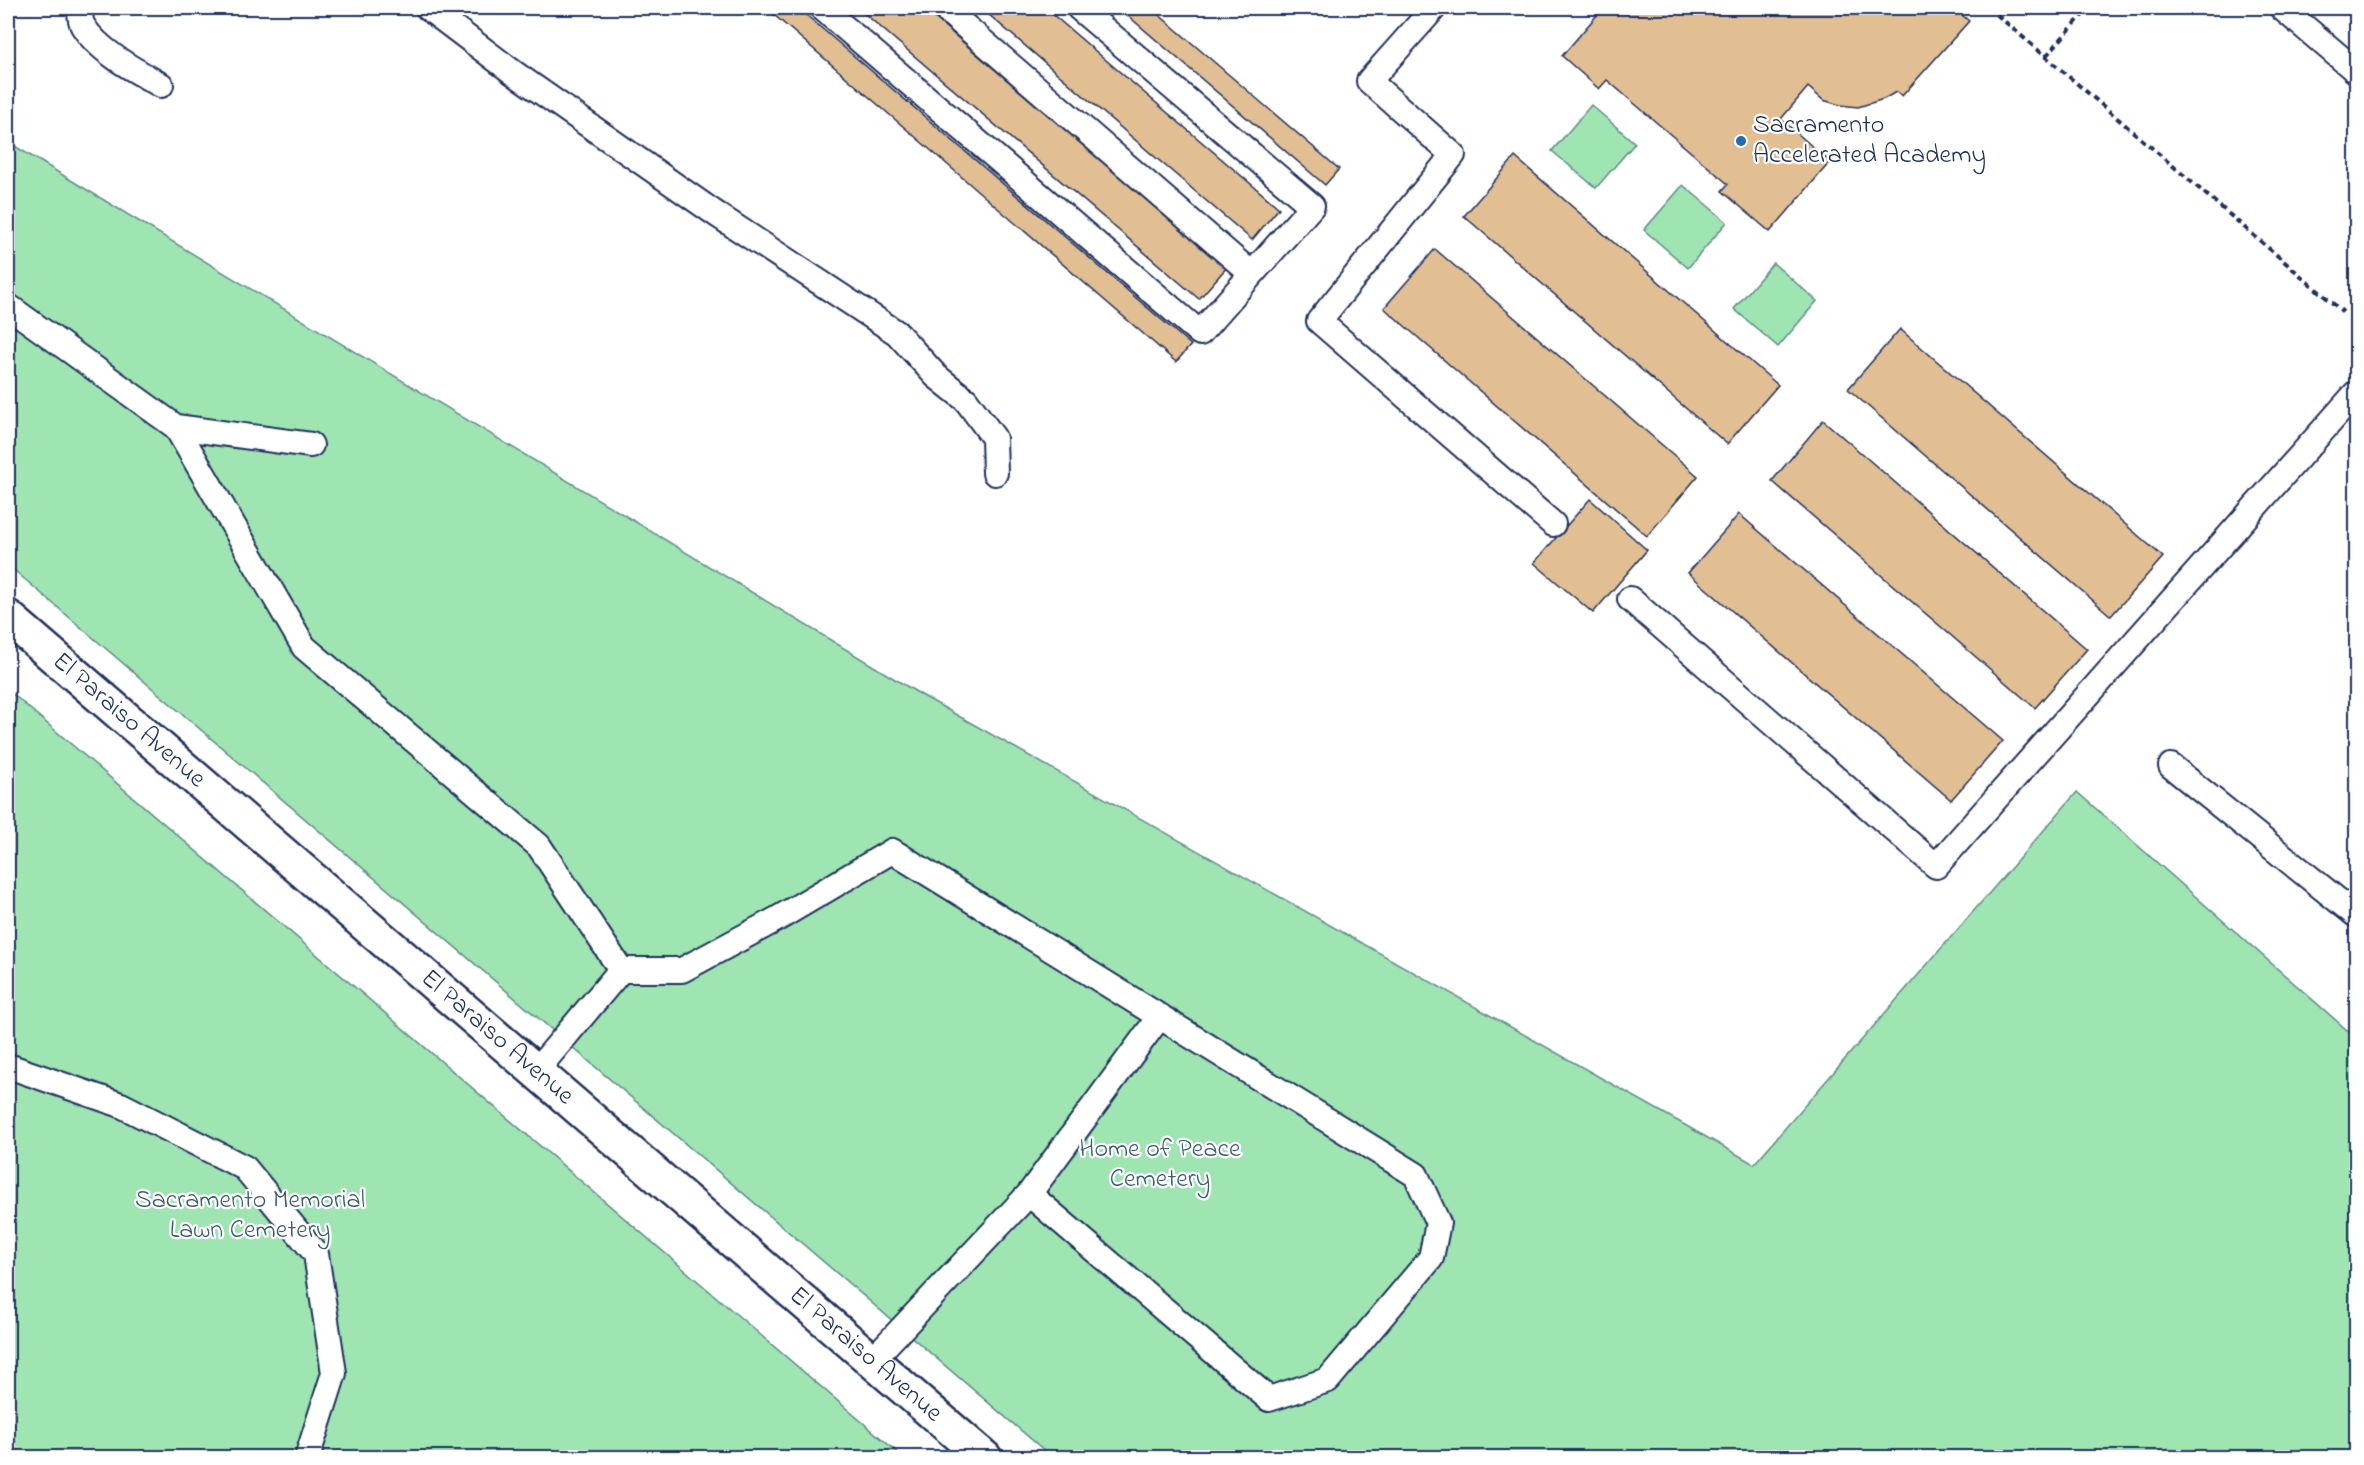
<svg xmlns="http://www.w3.org/2000/svg" width="2364" height="1465" font-family="'Indie Flower',sans-serif">
	<rect width="100%" height="100%" fill="#fff"/>
	<filter id="ink" filterUnits="userSpaceOnUse"><feTurbulence type="fractalNoise" baseFrequency=".0167" numOctaves="2"/><feDisplacementMap in="SourceGraphic" scale="12" xChannelSelector="R" yChannelSelector="G"/><feConvolveMatrix kernelMatrix="1 2 1 2 8 2 1 2 1" color-interpolation-filters="sRGB"/></filter>
	<g filter="url(#ink)">
		<path fill="#9fe5b2" stroke="#5d8a88" stroke-width="1.5" d="M 1591,105 L 1635,143 L 1596,188 L 1552,151 Z
			M 8,142 L 923,696 L 1754,1164 L 2077,792 L 2356,1038 L 2356,1457 L 1052,1457 L 8,565 Z
			M 1683,185 L 1727,222 L 1688,268 L 1644,230 Z
			M 1773,263 L 1817,301 L 1778,347 L 1734,309 Z
			M 8,690 L 903,1457 L 8,1457 Z"/>
		<path fill="#e2be93" stroke="#1b2f5e" stroke-width="1.5" d="M 766,8 L 798,8 L 1191,345 L 1176,362 Z
			M 858,8 L 923,8 L 1227,267 L 1199,299 Z
			M 981,8 L 1045,8 L 1279,208 L 1252,240 Z
			M 1119,8 L 1151,8 L 1339,169 L 1325,185 Z
			M 1603,8 L 1954,8 L 1969,21 L 1902,96 L 1896,92 L 1884,99 L 1858,107 L 1840,105 L 1823,100 L 1808,87 L 1781,119 L 1830,162 L 1770,232 L 1722,191 L 1728,184 L 1607,80 L 1599,89 L 1562,56 Z
			M 1515,157 L 1778,385 L 1727,444 L 1464,216 Z
			M 1435,249 L 1698,476 L 1647,536 L 1384,308 Z
			M 1900,329 L 2163,557 L 2111,616 L 1848,389 Z
			M 1823,420 L 2087,649 L 2035,708 L 1772,481 Z
			M 1590,499 L 1647,550 L 1593,613 L 1534,563 Z
			M 1739,514 L 2003,741 L 1951,800 L 1688,573 Z"/>
		<g fill="none" stroke-linecap="round" stroke-linejoin="round">
			<g stroke="#1b2f5e" stroke-width="28">
				<path id="lane" d="M 80,8 C 80,13 80,21 83,26 C 98,51 136,71 161,85
					M 428,8 L 514,73 L 716,214 L 897,333 L 936,376 L 966,400 L 994,438 L 995,473
					M 822,8 L 1200,333 L 1312,206 L 1079,8
					M 944,8 L 1252,274
					M 1434,8 L 1369,81 L 1453,155 L 1319,321 L 1553,524
					M 2282,8 L 2356,71
					M 8,306 L 176,427 L 311,445
					M 176,427 L 304,647 L 539,846 L 621,970 L 536,1071
					M 1630,599 L 1936,866 L 2356,393
					M 2171,766 L 2356,915
					M 621,970 L 682,970 L 777,919 L 892,851 L 1416,1175 L 1438,1223 L 1431,1258 L 1328,1380 L 1269,1399 L 1029,1194 L 872,1360
					M 8,1066 L 121,1105 L 245,1168 L 316,1254 L 334,1373 L 307,1458
					M 1029,1194 L 1160,1016"/>
			</g>
			<g stroke="#1b2f5e" stroke-width="38">
				<g id="secondary">
					<path id="s1" d="M 8,617 L 985,1458"/>
				</g>
			</g>
			<path stroke="#1b2f5e" stroke-width="4" stroke-dasharray="6 4.5" stroke-linecap="butt" d="M 1989,8 L 2343,312
				M 2046,56 L 2089,8"/>
			<use href="#lane" stroke="#fff" stroke-width="24"/>
			<use href="#secondary" stroke="#fff" stroke-width="33"/>
		</g>
	</g>
	<circle fill="#1f6fb2" stroke="#fff" stroke-width="2" cx="1741" cy="141" r="6"/>
	<g text-anchor="middle" dominant-baseline="central" stroke-width="4.5" stroke-linejoin="round" paint-order="stroke">
		<g font-size="26" fill="#1b2f5e" stroke="#fff" text-anchor="start">
			<text x="1753" y="126">Sacramento<tspan x="1753" dy="30">Accelerated Academy</tspan></text>
		</g>
		<g font-size="26" fill="#1b2f5e" stroke="#fff">
			<text stroke="none"><textPath href="#s1" startOffset="159">El Paraiso Avenue</textPath></text>
			<text stroke="none"><textPath href="#s1" startOffset="645">El Paraiso Avenue</textPath></text>
			<text stroke="none"><textPath href="#s1" startOffset="1131">El Paraiso Avenue</textPath></text>
		</g>
		<g font-size="26" fill="#3c5c73" stroke="#fff">
			<text x="1160" y="1150">Home of Peace<tspan x="1160" dy="30">Cemetery</tspan></text>
			<text x="250" y="1201">Sacramento Memorial<tspan x="250" dy="30">Lawn Cemetery</tspan></text>
		</g>
	</g>
	<rect width="2364" height="1465" fill="none" stroke="#fff" stroke-width="30"/>
	<rect x="15" y="15" width="2334" height="1435" fill="none" stroke="#1b2f5e" stroke-width="2" filter="url(#ink)"/>
</svg>
